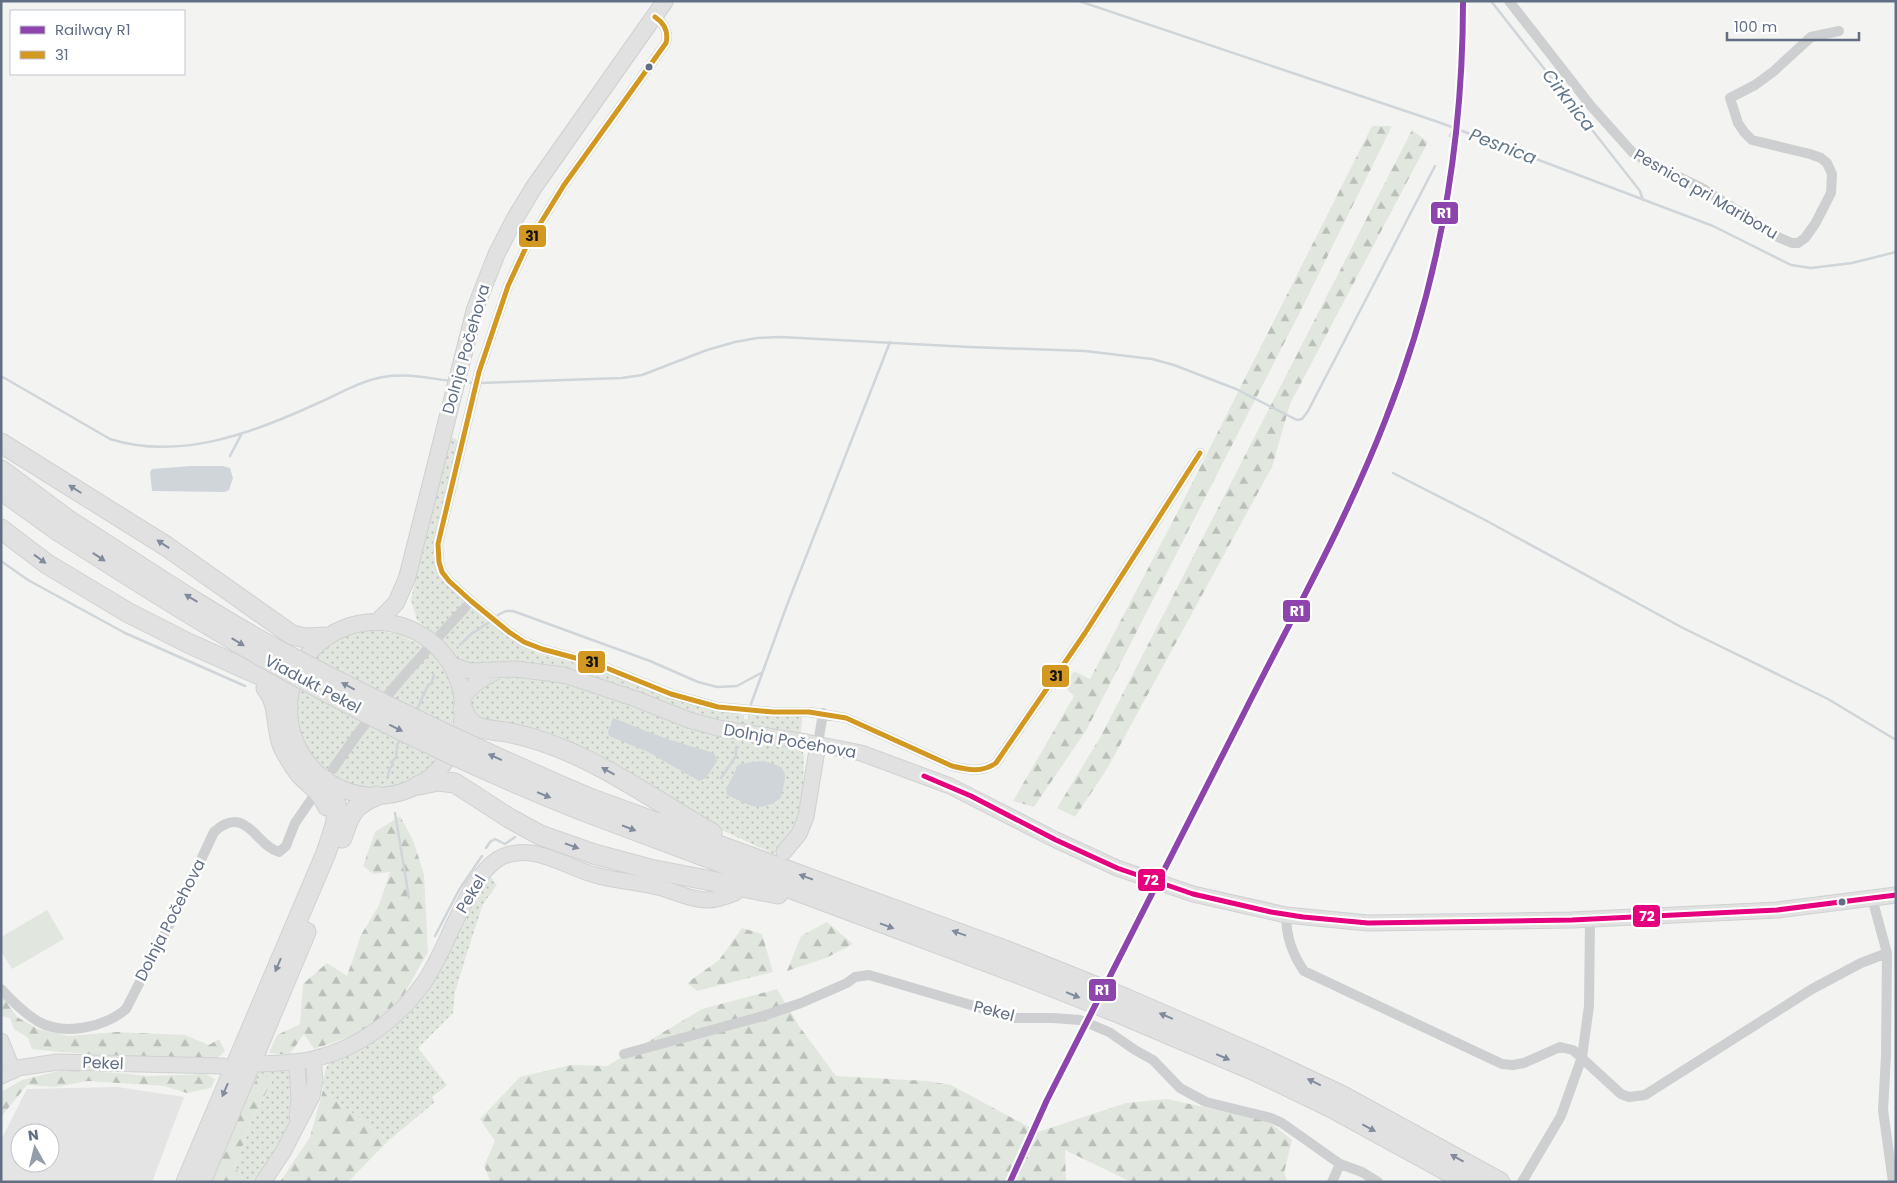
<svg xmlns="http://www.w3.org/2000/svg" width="1897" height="1183" font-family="Poppins,sans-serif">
	<defs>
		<pattern id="grass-dots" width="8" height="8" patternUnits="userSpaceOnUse" patternTransform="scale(1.25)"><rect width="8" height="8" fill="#e1e7df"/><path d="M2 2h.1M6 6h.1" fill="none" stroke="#babfba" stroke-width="1.8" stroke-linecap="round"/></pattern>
		<pattern id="forest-firs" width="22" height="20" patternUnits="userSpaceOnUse" patternTransform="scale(1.25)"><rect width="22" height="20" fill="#e1e7df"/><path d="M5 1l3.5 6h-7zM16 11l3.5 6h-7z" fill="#babfba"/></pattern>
	</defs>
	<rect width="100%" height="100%" fill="#f3f4f1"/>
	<path fill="#e3e4e3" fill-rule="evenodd" d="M 117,1087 L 184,1097 L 152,1182 L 1,1182 L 1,1140 L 27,1089 ZM 20,1133 L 50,1133 L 50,1163 L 20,1163 Z"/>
	<path fill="url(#grass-dots)" d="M 450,437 L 456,439 L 458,444 L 436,533 L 433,557 L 439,577 L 461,597 L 463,601 L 453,616 L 436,634 L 417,620 L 411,600 L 425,533 L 437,493 Z
		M 473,609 L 513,641 L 538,654 L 588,666 L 711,710 L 744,715 L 744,719 L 748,719 L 748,715 L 802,717 L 801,733 L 740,725 L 692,715 L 595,678 L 478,667 L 458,659 L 442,639 L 468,610 Z
		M 373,630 L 399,634 L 425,648 L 326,771 C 285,738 288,671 333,642 C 345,635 359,631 373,630 Z
		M 431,652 C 439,662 446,672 451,684 C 458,707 454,723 444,743 C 441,750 438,757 433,763 C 408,792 362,795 331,775 L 425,656 Z
		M 524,676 L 552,678 L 802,749 L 804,757 L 803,786 L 805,792 L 796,828 L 774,854 L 477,718 L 471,708 L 473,694 L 491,679 Z
		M 490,876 L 497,885 L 483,904 L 467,953 L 455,992 L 453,1013 L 418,1048 L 447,1085 L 432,1097 L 435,1102 L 388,1141 L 323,1090 C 324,1059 330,1060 357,1049 L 453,940 L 486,877 Z
		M 282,1070 L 292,1072 L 293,1118 L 280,1144 L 257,1182 L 245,1182 L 235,1167 L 251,1122 L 274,1077 L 256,1080 L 211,1182 L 206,1182 L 257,1071 Z"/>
	<path fill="url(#forest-firs)" d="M 1372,126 L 1392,126 L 1302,308 L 1087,729 L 1034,807 L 1013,801 L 1074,696 L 1064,686 L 1074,671 L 1090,679 L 1176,515 Z
		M 1412,130 L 1428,142 L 1290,404 L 1272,467 L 1107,769 L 1075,817 L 1057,808 L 1101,736 Z
		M 400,816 L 413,840 L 424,874 L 428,952 L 399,1003 L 358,1034 L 314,1049 L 304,1034 L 289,1055 L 269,1053 L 277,1035 L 300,1024 L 303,984 L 327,963 L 347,976 L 361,935 L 379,905 L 390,872 L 373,874 L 363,866 L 375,832 Z
		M 827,922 L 853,944 L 826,958 L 787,971 L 801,936 Z
		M 742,928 L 762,934 L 773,972 L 697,991 L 687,983 L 719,960 Z
		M 777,989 L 799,1026 L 836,1076 L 927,1081 L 951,1085 L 1038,1132 L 1126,1103 L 1167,1099 L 1268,1121 L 1292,1140 L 1284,1173 L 1288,1182 L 1131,1182 L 1065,1150 L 1066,1182 L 491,1182 L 484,1166 L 495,1141 L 480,1119 L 520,1077 L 571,1065 L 607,1066 L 702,1009 Z
		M 1,994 L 17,1017 L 38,1029 L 68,1036 L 117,1032 L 185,1035 L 209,1045 L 219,1039 L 225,1051 L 217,1058 C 155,1058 93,1056 32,1049 L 28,1038 L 14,1029 L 10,1018 L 1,1016 Z
		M 62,1070 L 120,1073 L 149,1076 L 206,1074 L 215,1079 L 211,1088 L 187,1093 L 164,1086 L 88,1081 L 56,1087 L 27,1085 L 1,1117 L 1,1092 L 22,1080 Z
		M 260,1077 L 274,1077 L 251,1122 L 235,1167 L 245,1182 L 211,1182 L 244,1104 L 256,1080 Z
		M 323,1090 L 388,1141 L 348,1182 L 280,1182 L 310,1137 Z"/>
	<path fill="#e1e7df" d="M 47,910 L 64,939 L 12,969 L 1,951 L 1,937 Z"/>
	<path fill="#cfd5d9" d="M 191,466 L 223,466 L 230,468 L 233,478 L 229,490 L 225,492 L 152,491 L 150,472 L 152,469 Z
		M 613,718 L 667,739 L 714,753 L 717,761 L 706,778 L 699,781 L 648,752 L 609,736 L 608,732 Z
		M 763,761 C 791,767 786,773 781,798 C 758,814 750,805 727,795 L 726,789 L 739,764 Z"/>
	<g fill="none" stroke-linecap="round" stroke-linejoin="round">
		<path stroke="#cfd5d9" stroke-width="2.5" d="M 1079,1 L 1441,123 L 1713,226 L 1791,265 L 1811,268 L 1852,263 L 1896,252
			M 1491,1 L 1640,191 L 1643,200
			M 1450,136 L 1454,128
			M 1,376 L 110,439 C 179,461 253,433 316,404 C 337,395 360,381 383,377 C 408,373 427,378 451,381
			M 462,382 L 474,383
			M 479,383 L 622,378 L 642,375 L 707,350 L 735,342 L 757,338 L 781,337 L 969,347 L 1085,351 L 1152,359 L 1174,365 L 1236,389 L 1297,420 L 1302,419 L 1308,411 L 1435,166
			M 230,456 L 241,435
			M 1393,473 L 1485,520 L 1683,628 L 1828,699 L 1896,740
			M 1,561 L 28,580 L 125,633 L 245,686
			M 498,615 L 506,611 L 513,611 L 650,661 L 698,682 L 717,687 L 737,686 L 761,673
			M 460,645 L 470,635 L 488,623
			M 751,704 L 787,605 L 890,342
			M 416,712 L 428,685 L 431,684 L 434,675
			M 388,776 L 390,768 L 393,765 L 391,762 L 396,758 L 397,745 L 401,739
			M 721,778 L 736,756 L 736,747
			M 395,813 L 409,898
			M 486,848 L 490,842 L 495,839 L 505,844 L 515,837
			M 435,936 L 459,890 L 482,856"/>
		<path stroke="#ced2d6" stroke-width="10" stroke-dasharray="10 5" stroke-linecap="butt" d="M 425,652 L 442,633"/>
		<g stroke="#cfd1d2" stroke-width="17">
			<path id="secondary" d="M 452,665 L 470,671 L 515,669 L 564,675 L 636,699 L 689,720 L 718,728 L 806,742 L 861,753 L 950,786 L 1056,840 L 1117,868 L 1193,894 L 1286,915 L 1368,923 L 1572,920 L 1777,910 L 1896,895
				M 463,698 C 471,685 482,678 496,672
				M 784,852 L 799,834 L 806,817 L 818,744
				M 1,1041 L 13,1071
				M 260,1064 C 278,1063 296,1063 313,1059 C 358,1049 399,1019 425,981 C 437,963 445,943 454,924 C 464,903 479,871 498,859 C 530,840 565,867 595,875 C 616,881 638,882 658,887 C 674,891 690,900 706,900 C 716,900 725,897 735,893
				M 1,1076 L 18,1068 L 57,1062 L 223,1066
				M 297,1117 L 299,1101 L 297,1062
				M 263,1182 L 283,1152 L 312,1096 L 315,1080 L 313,1059"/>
		</g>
		<g stroke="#ced0d0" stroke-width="18">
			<path id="primary" d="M 378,621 L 396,603 L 407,578 L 475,309 L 497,253 L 514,220 L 534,187 L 665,1
				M289 709a87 87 0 1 1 174 0a87 87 0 1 1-174 0Z"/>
		</g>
		<g stroke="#d0d1d1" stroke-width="21">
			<path id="highway" d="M 1,443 L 166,546 L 292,635 L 306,638 L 324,637
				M 1,470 L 67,519
				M 1,490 L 58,531
				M 1,529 L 47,564 L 127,612 L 188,643 L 268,679 L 280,689 L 288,708
				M 266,688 C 280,704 275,728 283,747 C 288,756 293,766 300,774 C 310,785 321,791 327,806
				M 463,709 C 469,731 487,729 506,732 C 584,747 645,795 712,833
				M 419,785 L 438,781 L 455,783 L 509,818 L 540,835 L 594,854 L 650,869 L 778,894
				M 587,797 L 1005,950 L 1125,998 L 1258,1056 L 1341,1095 L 1500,1182
				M 583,811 L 1027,977 L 1121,1014 L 1255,1071 L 1332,1108 L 1467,1182
				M 342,838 C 349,816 353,805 376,796
				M 186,1182 L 326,853 C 336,822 345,810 325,780
				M 201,1182 L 306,932"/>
		</g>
		<path stroke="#cecfd0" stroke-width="10" d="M 1509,1 L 1591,106 L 1633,153 L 1650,163 L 1702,188 L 1780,238 L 1792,243 L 1798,243 L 1805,238 L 1815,224 L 1831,193 L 1832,174 L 1827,163 L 1821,158 L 1810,154 L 1752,140 L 1744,132 L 1738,123 L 1730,98 L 1755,85 L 1774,71 L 1811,37 L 1839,31
			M 655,17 C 664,23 669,31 666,43 L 564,185 L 527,245 L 508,286 L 479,372 L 438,544 L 439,562 L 442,572 L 449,581 L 471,601 L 509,632 L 524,642 L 542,649 L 594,663 L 671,694 L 718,707 L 773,712 L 809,712 L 846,718 L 952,766 C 968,770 982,773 996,763 L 1085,633 L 1200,453
			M 442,633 L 471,601
			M 818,744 L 823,713
			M 333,769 C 361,727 391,689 425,652
			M 1872,898 L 1887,953 L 1886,1056 L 1883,1110 L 1893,1182
			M 1286,915 C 1286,935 1292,954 1304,971 L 1502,1064 L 1513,1065 L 1524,1063 L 1560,1047 L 1573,1050 L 1621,1094 L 1629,1097 L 1645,1095 L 1812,989 L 1861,963 L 1887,953
			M 1,989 C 12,1001 25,1014 39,1022 C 65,1036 105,1027 126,1009 L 183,898 L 214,832 C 246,803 256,846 279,852 L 286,846 L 295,823 L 313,797
			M 624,1054 L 763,1016 L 801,1003 L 847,983 L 855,977 L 869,975 L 1015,1018 L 1053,1018 L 1080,1020 L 1109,1032 L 1135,1050 L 1153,1060 L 1180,1088 L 1206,1102 L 1271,1118 L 1282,1123 L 1340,1164 L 1362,1172 L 1378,1182
			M 1332,1182 L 1340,1164
			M 1522,1182 L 1561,1116 L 1582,1057 L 1589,1006 L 1590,918"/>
		<use href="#secondary" stroke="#e1e1e2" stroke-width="15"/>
		<use href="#primary" stroke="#e1e1e2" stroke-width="16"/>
		<use href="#highway" stroke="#e1e1e2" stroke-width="19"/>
		<g stroke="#d0d1d1" stroke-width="21" stroke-linecap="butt">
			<path id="highway-bridge" d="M 67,519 C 136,563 204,610 276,649 C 378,703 482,752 587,797
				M 58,531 C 127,575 197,620 268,660 C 370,718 475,768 583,811"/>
		</g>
		<use href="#highway-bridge" stroke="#e1e1e2" stroke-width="19"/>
		<g stroke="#fff" stroke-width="9">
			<path id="bus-1" d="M 655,17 C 664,23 669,31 666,43 L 564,185 L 527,245 L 508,286 L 479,372 L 438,544 L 439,562 L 442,572 L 449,581 L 471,601 L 509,632 L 524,642 L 542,649 L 594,663 L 671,694 L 718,707 L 773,712 L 809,712 L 846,718 L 952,766 C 968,770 982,773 996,763 L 1085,633 L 1200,453"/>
		</g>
		<g stroke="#fff" stroke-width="9">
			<path id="bus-2" d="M 924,776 L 971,796 L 1056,840 L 1117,868 L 1193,894 L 1271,912 L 1303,917 L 1368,923 L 1572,920 L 1777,910 L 1896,895"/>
		</g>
		<use href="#bus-1" stroke="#d29821" stroke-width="5"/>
		<use href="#bus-2" stroke="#e5007d" stroke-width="5"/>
		<g stroke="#fff" stroke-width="10">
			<path id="rail-1" d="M 1010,1182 L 1047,1100 C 1112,970 1179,841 1245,711 C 1293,616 1346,521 1385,421 C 1438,288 1463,145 1463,1"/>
		</g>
		<use href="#rail-1" stroke="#8e44ad" stroke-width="6"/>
	</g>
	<defs><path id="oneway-solid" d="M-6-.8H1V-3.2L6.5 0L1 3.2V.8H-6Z" transform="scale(1.25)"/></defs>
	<g fill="#818b9c">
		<use href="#oneway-solid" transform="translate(75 489) rotate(-148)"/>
		<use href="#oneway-solid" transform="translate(163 544) rotate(-146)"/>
		<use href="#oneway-solid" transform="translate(99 557) rotate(33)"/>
		<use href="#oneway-solid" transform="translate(40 559) rotate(36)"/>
		<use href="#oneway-solid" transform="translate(191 598) rotate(-149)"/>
		<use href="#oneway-solid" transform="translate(238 642) rotate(31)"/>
		<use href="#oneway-solid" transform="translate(348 686) rotate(-152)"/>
		<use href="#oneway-solid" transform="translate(396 728) rotate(26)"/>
		<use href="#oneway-solid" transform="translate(495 757) rotate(-156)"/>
		<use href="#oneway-solid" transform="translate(608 771) rotate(-151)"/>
		<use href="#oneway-solid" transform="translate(544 795) rotate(22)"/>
		<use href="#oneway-solid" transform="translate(629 828) rotate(21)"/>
		<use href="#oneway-solid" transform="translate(572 846) rotate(20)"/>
		<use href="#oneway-solid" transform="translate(806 877) rotate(-160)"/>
		<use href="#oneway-solid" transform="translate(887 926) rotate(20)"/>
		<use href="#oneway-solid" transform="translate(959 933) rotate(-160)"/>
		<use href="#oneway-solid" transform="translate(278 965) rotate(113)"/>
		<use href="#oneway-solid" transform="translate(1073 995) rotate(22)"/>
		<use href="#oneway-solid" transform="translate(1166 1016) rotate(-157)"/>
		<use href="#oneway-solid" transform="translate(1223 1057) rotate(23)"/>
		<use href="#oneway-solid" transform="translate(1314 1082) rotate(-154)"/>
		<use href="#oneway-solid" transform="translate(225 1090) rotate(113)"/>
		<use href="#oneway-solid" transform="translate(1369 1128) rotate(28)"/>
		<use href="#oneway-solid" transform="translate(1457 1158) rotate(-151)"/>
	</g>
	<g fill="#616e84" stroke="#fff" stroke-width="2">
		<circle cx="649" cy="67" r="4.5"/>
		<circle cx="1842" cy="902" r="4.5"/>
	</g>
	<g text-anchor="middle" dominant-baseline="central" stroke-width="5" stroke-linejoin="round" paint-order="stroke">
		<g font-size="16" fill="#616e84" stroke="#fff">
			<text transform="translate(1706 194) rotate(30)">Pesnica pri Mariboru</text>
			<text transform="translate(466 349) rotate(-74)">Dolnja Počehova</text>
			<text transform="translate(313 684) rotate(28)">Viadukt Pekel</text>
			<text transform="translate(790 741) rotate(10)">Dolnja Počehova</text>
			<text transform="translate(471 894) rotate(-59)">Pekel</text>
			<text transform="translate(170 920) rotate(-63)">Dolnja Počehova</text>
			<text transform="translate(994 1011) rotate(14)">Pekel</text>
			<text transform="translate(103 1063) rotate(2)">Pekel</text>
		</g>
		<g font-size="18" font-style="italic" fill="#617789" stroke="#fff">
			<text transform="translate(1569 100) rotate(52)">Cirknica</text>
			<text transform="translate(1503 146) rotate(21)">Pesnica</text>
		</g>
	</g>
	<g stroke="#fff" stroke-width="2">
		<rect x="1430" y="201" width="29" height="24" rx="5" fill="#8e44ad"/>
		<rect x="518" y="224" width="29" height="24" rx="5" fill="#d29821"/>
		<rect x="1282" y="599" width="29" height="24" rx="5" fill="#8e44ad"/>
		<rect x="577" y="650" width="29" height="24" rx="5" fill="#d29821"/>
		<rect x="1041" y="664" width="29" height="24" rx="5" fill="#d29821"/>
		<rect x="1137" y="868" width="29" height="24" rx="5" fill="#e5007d"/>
		<rect x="1632" y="904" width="29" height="24" rx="5" fill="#e5007d"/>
		<rect x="1088" y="978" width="29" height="24" rx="5" fill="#8e44ad"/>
	</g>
	<g font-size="14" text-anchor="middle" font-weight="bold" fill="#fff">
		<text x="1444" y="218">R1</text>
		<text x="1297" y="616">R1</text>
		<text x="1151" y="885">72</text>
		<text x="1647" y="921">72</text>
		<text x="1102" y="995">R1</text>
	</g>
	<g font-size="14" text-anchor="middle" font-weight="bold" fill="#111">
		<text x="532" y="241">31</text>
		<text x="592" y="667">31</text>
		<text x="1056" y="681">31</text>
	</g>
	<rect width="1897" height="1183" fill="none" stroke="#616e84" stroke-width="5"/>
	<rect x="10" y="10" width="175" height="65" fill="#ffffff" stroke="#c0c5ce"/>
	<rect x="20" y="26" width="25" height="8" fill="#8e44ad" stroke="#c0c5ce"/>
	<text x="55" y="35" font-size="15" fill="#616e84">Railway R1</text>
	<rect x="20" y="51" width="25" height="8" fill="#d29821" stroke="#c0c5ce"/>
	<text x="55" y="60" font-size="15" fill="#616e84">31</text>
	<g transform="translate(35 1148) rotate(352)"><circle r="24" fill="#ffffff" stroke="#c0c5ce"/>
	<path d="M0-4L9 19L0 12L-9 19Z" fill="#949daa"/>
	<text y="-8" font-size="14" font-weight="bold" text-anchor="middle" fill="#616e84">N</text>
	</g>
	<path d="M1727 32v8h132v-8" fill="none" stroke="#616e84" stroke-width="2.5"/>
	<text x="1734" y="32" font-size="15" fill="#616e84" stroke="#ffffff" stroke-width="4" paint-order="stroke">100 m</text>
</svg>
